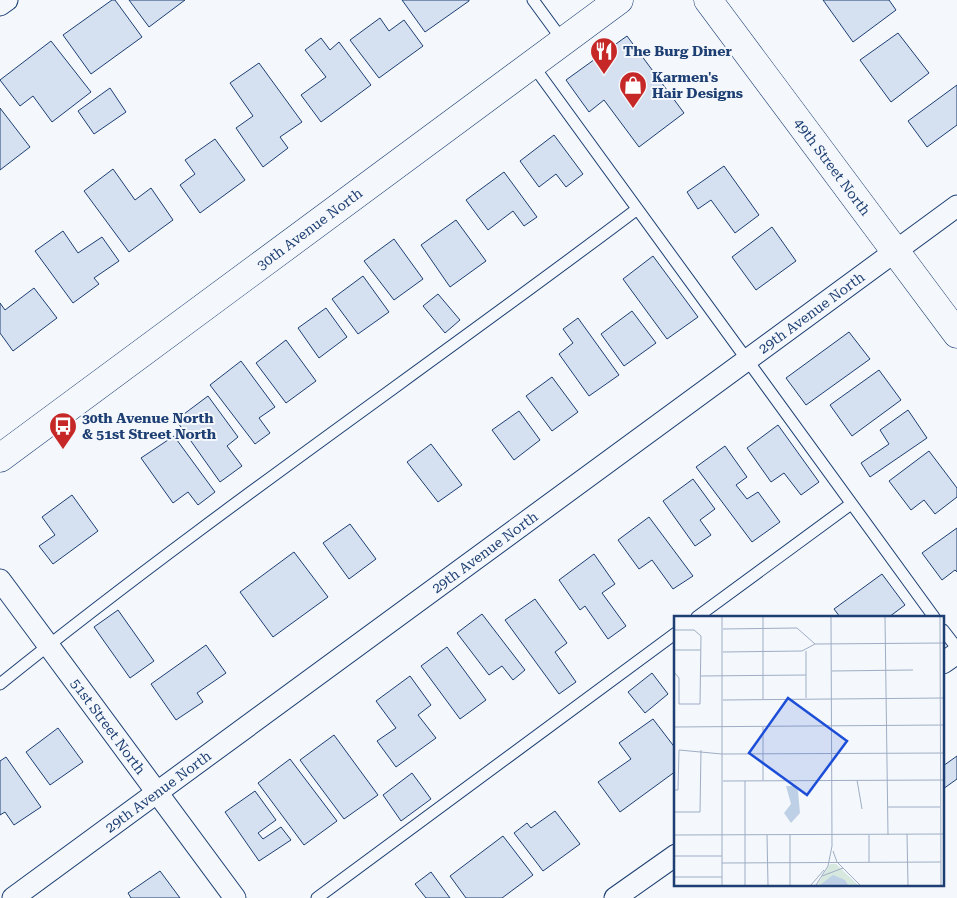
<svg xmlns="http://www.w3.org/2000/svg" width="957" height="898" font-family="'Roboto Serif',serif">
	<rect width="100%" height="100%" fill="#f4f7fb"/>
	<path fill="#d5e0f0" stroke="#1d3f73" d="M 112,0 L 115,0 L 142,37 L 91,74 L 63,35 Z
		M 129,0 L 185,0 L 149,27 Z
		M 402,0 L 469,0 L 469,1 L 425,32 Z
		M 823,0 L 889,0 L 896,10 L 853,42 Z
		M 380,18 L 389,31 L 404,20 L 423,46 L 379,78 L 350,40 Z
		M 898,33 L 929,73 L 891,102 L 860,60 Z
		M 627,36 L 684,113 L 639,147 L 604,100 L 589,112 L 566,80 Z
		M 321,38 L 330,50 L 339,42 L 371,85 L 321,122 L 301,95 L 326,77 L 305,50 Z
		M 51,41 L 91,92 L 52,122 L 33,96 L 20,106 L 0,80 Z
		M 259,63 L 302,122 L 280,137 L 288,148 L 263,167 L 236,128 L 253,116 L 230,83 Z
		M 957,85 L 957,125 L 927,147 L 908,121 Z
		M 110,88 L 126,112 L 94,134 L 78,111 Z
		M 0,108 L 30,147 L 0,170 Z
		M 554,135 L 583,174 L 566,187 L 556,174 L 539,187 L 520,161 Z
		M 215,139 L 245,180 L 200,213 L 180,185 L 195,174 L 185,160 Z
		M 724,166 L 759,215 L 735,233 L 711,200 L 698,209 L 687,192 Z
		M 113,169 L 135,200 L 151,188 L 173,220 L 129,252 L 84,191 Z
		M 504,172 L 537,217 L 524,226 L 513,211 L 488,230 L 466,200 Z
		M 456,220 L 486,261 L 450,287 L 421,245 Z
		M 772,227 L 796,261 L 756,290 L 732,257 Z
		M 63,231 L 78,253 L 102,237 L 119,261 L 94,278 L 99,284 L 73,303 L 35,251 Z
		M 394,239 L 423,279 L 394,300 L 364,261 Z
		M 653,256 L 698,317 L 667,339 L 623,279 Z
		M 363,276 L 389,312 L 358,334 L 332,299 Z
		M 34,288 L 57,318 L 13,351 L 0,333 L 0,303 L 5,310 Z
		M 438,294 L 460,320 L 445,333 L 423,306 Z
		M 326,308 L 347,337 L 319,358 L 298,328 Z
		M 632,311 L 656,343 L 624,366 L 601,334 Z
		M 578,318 L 619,375 L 589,396 L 559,354 L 573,343 L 563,329 Z
		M 849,332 L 870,359 L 806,405 L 786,378 Z
		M 286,340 L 316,381 L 286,403 L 256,363 Z
		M 241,361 L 275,407 L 259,418 L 270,433 L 255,444 L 210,385 Z
		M 879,370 L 901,400 L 852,436 L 830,405 Z
		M 552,377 L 578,412 L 552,431 L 526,396 Z
		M 208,396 L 238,437 L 227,446 L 242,466 L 220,482 L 176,420 Z
		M 908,410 L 927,438 L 870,477 L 861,463 L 889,444 L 880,430 Z
		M 519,411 L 540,440 L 514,460 L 492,430 Z
		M 778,425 L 819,482 L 801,495 L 784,473 L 771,482 L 747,448 Z
		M 174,436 L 215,492 L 198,505 L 188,492 L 173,503 L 141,458 Z
		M 431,444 L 462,485 L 438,502 L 407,462 Z
		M 725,446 L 747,477 L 736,485 L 747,499 L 758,492 L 780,522 L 752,542 L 696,467 Z
		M 929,451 L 957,488 L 957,497 L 935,514 L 924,500 L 911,510 L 889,481 Z
		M 693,479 L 715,509 L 700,520 L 711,535 L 695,546 L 663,501 Z
		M 72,495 L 98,531 L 53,564 L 39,546 L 55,535 L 42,517 Z
		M 649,517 L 693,576 L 673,589 L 652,560 L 639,569 L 618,540 Z
		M 350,524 L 376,559 L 349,579 L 323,543 Z
		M 957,528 L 957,572 L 955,570 L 942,580 L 922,553 Z
		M 294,552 L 328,597 L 273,637 L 240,592 Z
		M 594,554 L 615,584 L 602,593 L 626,626 L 608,639 L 585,606 L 580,610 L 559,580 Z
		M 882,574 L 905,605 L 889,617 L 840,617 L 834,609 Z
		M 535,599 L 567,643 L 555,652 L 576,682 L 559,694 L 505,620 Z
		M 118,610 L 154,661 L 130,678 L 94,627 Z
		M 482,614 L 525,670 L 513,680 L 502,666 L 489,675 L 457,633 Z
		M 206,645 L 226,673 L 197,693 L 203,702 L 176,720 L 151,684 Z
		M 447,647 L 486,700 L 460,719 L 421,666 Z
		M 652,673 L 668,694 L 645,713 L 628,692 Z
		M 410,676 L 431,705 L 418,715 L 436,738 L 396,767 L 377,741 L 396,728 L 376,701 Z
		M 653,719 L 676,749 L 676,771 L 620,812 L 598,782 L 631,759 L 619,743 Z
		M 58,728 L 83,762 L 50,785 L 26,752 Z
		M 334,735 L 378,795 L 344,819 L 300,760 Z
		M 957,756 L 957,779 L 943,789 L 943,766 Z
		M 6,757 L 41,807 L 14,825 L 5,812 L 0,815 L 0,761 Z
		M 290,759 L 337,821 L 304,845 L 258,783 Z
		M 412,773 L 431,799 L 401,821 L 383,795 Z
		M 255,791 L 276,820 L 258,833 L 263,839 L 281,827 L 291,840 L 259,861 L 225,812 Z
		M 555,811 L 580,844 L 543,871 L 514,833 L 527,823 L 531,828 Z
		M 503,836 L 533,875 L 502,898 L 466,898 L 450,876 Z
		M 160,871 L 180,898 L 131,898 L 128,893 Z
		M 431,872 L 450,898 L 426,898 L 415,884 Z"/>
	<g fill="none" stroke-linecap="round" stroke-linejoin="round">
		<g stroke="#1d3f73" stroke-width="13">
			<path id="service" d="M 533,0 L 563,41
				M 532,64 L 934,617
				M 697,617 L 851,504
				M 943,630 L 957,648
				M 0,684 C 206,518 425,369 636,210
				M 317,898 L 676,633"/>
		</g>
		<g stroke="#1d3f73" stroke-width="23">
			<g id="minor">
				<path d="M 0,5 L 7,0"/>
				<path id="s1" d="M 0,580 L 235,898"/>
				<path d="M 943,663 L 957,653"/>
				<path id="s2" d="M 13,898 L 957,206"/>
				<path d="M 615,898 L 676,855"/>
			</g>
		</g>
		<g stroke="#1d3f73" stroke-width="29">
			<g id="tertiary">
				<path id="s3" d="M 0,458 L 619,0"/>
			</g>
		</g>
		<g stroke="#1d3f73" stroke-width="29">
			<g id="secondary">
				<path id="s4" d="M 708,0 L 957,334"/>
			</g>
		</g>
		<use href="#service" stroke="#f4f7fb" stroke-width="11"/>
		<use href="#minor" stroke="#f4f7fb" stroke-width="21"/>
		<use href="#tertiary" stroke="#f4f7fb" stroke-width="28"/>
		<use href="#secondary" stroke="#f4f7fb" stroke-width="28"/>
	</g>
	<defs>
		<g id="restaurant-pin" transform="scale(1.4375)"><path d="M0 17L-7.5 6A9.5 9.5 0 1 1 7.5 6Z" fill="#c62828" stroke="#f4f7fb"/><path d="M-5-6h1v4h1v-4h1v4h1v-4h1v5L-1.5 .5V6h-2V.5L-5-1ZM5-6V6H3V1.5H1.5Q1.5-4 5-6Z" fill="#fff"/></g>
		<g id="shop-pin" transform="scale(1.4375)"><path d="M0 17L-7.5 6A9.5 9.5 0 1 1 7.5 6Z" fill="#c62828" stroke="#f4f7fb"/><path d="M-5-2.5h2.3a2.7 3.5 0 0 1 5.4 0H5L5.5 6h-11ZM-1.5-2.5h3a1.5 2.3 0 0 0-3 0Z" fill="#fff"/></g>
		<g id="bus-pin" transform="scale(1.4375)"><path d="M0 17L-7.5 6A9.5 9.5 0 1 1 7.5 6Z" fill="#c62828" stroke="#f4f7fb"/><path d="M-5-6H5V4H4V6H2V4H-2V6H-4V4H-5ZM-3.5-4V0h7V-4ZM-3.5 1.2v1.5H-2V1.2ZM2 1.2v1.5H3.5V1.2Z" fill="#fff"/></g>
	</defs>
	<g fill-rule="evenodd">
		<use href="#restaurant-pin" x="604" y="51"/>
		<use href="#shop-pin" x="633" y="85"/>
		<use href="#bus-pin" x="63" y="426"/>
	</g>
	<g text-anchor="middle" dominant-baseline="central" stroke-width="4" stroke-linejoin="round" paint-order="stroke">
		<g font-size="14" font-weight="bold" fill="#1d3f73" stroke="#f4f7fb" text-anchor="start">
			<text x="623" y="51">The Burg Diner</text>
			<text x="652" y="77">Karmen's<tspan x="652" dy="16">Hair Designs</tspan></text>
			<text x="82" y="418">30th Avenue North<tspan x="82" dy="16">&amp; 51st Street North</tspan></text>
		</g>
		<g font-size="14" fill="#1d3f73" stroke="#f4f7fb">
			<text stroke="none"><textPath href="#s4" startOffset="208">49th Street North</textPath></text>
			<text stroke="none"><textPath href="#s3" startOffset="385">30th Avenue North</textPath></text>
			<text stroke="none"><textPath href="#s2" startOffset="990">29th Avenue North</textPath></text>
			<text stroke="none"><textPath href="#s2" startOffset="585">29th Avenue North</textPath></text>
			<text stroke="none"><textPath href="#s1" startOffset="182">51st Street North</textPath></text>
			<text stroke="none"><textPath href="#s2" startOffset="180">29th Avenue North</textPath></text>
		</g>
	</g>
	<g transform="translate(674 616)">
		<rect width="270" height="270" fill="#f4f7fb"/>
		<path d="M 156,248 L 162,248 L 184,269 L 143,269 Z" fill="#d7e8df"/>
		<path d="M 112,170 L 121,170 L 124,175 L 126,197 L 117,207 L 110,197 L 117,188 ZM 159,259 L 171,264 L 174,269 L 146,269 Z" fill="#bed0e5"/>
		<path fill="none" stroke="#9eadc5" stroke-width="1" d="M 89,1 L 89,83M 211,1 L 214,219M 266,1 L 267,269M 49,13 L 123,12 L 141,28M 0,14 L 20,14 L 27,20 L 26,88 L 5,88 L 5,62 L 0,56M 0,34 L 27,34M 49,36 L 128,35 L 141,28 L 270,27M 158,55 L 239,54M 27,60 L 132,59M 132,82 L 132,35M 49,84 L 270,82M 0,111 L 270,109M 89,111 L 89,164M 183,164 L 188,193M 49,165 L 270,164M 0,174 L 4,174 L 5,134 L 48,138 L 270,137M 214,191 L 266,191M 0,196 L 26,196 L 27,134M 233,218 L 234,269M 0,219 L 270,218M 93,219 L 94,269M 159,235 L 163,246 L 186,269M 0,240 L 48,240M 195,246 L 195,219M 48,247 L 267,246M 148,260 L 169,252M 0,261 L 48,261M 48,269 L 48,1M 71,269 L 71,165M 116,269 L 116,219M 137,269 L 150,254M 142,269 L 154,250 L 158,230 L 157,1"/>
		<path fill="#1d4ed8" fill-opacity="0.15" stroke="#1d4ed8" stroke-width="2.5" d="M 114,82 L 173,125 L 133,179 L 75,137 Z"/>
		<rect width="270" height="270" fill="none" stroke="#1d3f73" stroke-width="2.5"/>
	</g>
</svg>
